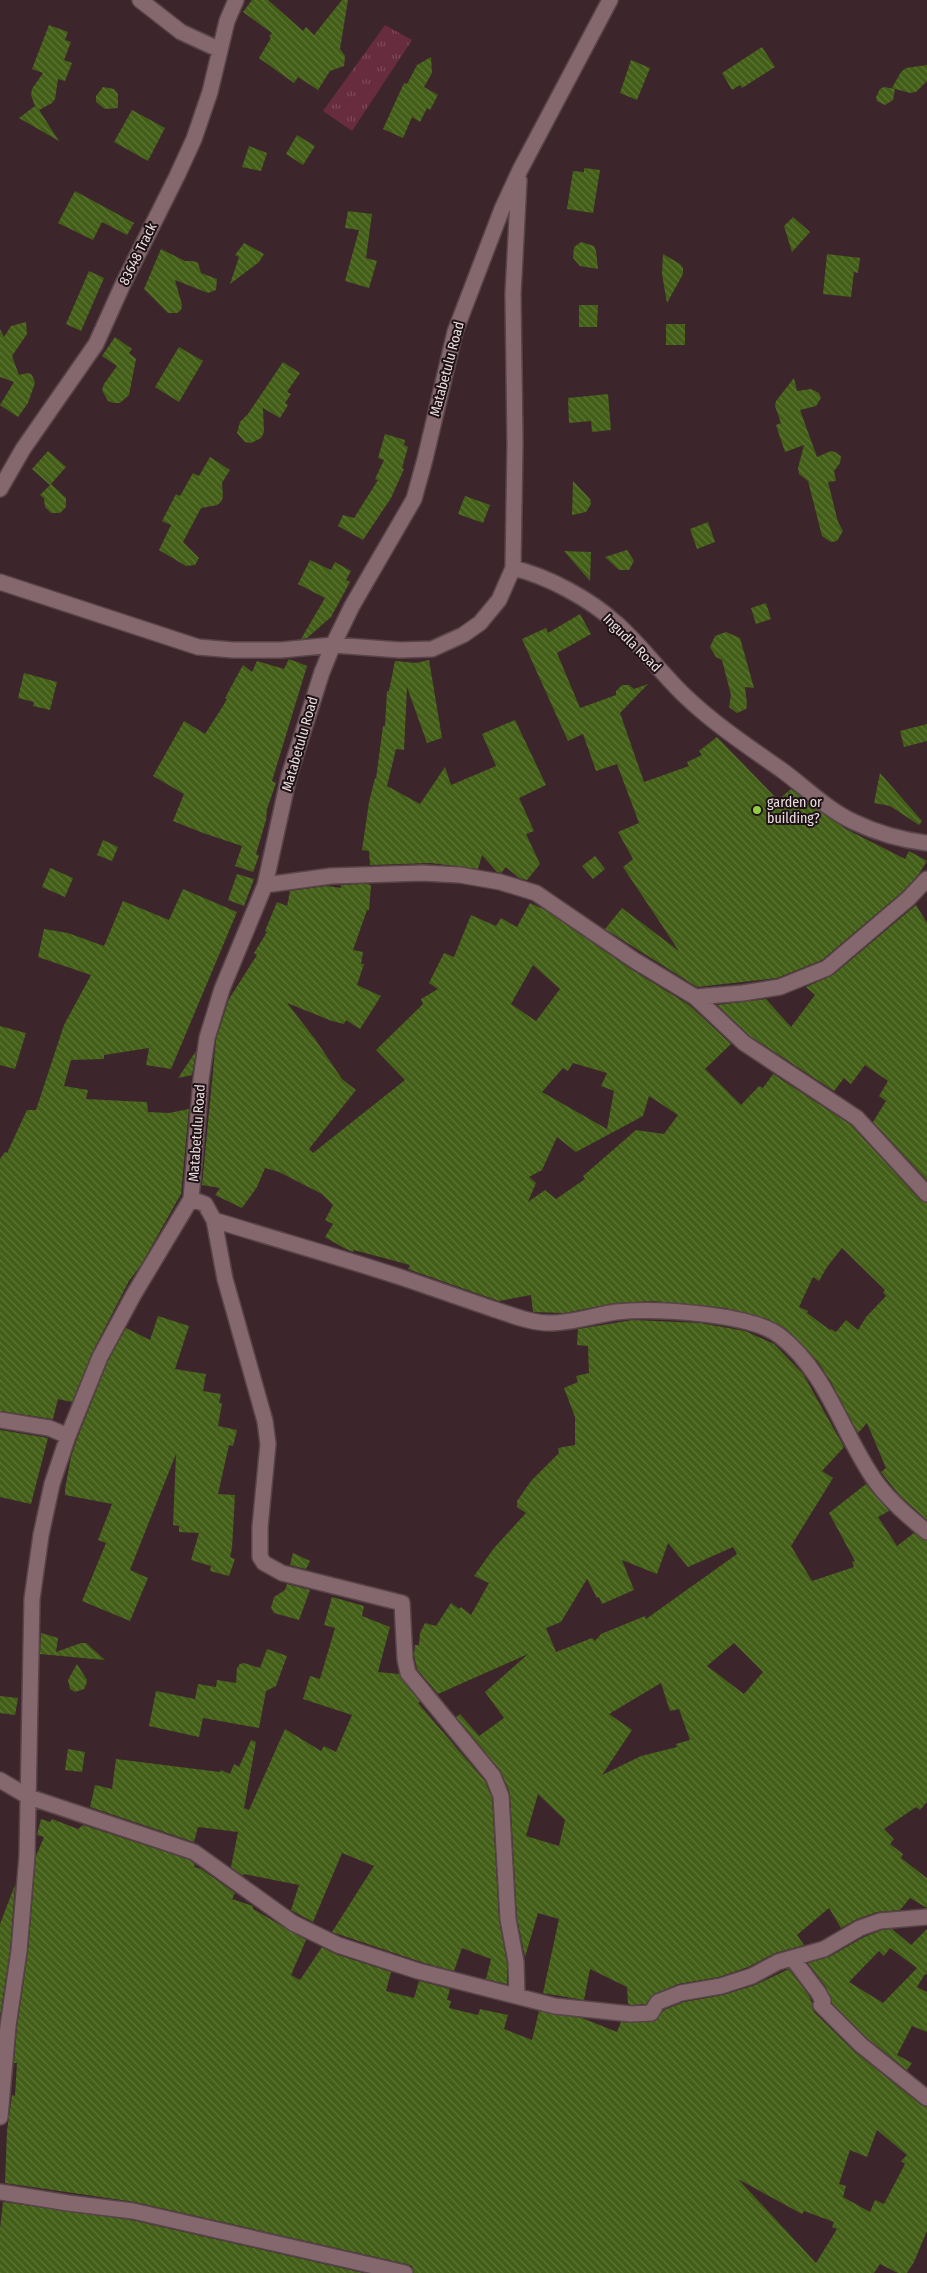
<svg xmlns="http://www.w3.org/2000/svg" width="927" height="2273" font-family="'Fira Sans Condensed',sans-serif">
	<defs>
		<pattern id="park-tufts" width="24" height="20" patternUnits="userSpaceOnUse" patternTransform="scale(1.25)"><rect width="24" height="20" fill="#672c3d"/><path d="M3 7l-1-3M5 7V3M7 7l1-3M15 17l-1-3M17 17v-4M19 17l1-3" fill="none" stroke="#7d4a59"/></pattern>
		<pattern id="building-back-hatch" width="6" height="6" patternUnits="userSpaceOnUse" patternTransform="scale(1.25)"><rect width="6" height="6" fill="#425e17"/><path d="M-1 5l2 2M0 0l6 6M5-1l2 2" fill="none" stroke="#5e7538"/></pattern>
	</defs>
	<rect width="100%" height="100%" fill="#3d262b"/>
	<path fill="url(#park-tufts)" d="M 385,25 L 412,40 L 352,131 L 323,111 Z"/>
	<path fill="url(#building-back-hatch)" fill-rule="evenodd" d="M 252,0 L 268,0 L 303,31 L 306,27 L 314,35 L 342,0 L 348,0 L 340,49 L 345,56 L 344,66 L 330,71 L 318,90 L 298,77 L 294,83 L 259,58 L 271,38 L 269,36 L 272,33 L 243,12 Z
		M 49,25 L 68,32 L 65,40 L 71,42 L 64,60 L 72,63 L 65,81 L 58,79 L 55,99 L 52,103 L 39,110 L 59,141 L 19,118 L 35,106 L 31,95 L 32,89 L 43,73 L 32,69 Z
		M 762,47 L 775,67 L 742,88 L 740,85 L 732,90 L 722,73 Z
		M 431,57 L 432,73 L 424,87 L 438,95 L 430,110 L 427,108 L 420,122 L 412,117 L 403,138 L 383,129 L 404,83 L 407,84 L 417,65 Z
		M 631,60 L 650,68 L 637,100 L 620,93 Z
		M 927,65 L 927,81 L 916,92 L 910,93 L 892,88 L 901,72 L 906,68 Z
		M 103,87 L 114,89 L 118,94 L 118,108 L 105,109 L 96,102 L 96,96 Z
		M 884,87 L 895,89 L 893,100 L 885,105 L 877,101 L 876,97 L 880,89 Z
		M 132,110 L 165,128 L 148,161 L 114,142 Z
		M 297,135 L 315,146 L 303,165 L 286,154 Z
		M 249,146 L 267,153 L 261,171 L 242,167 Z
		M 584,168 L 600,170 L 593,213 L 567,209 L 573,171 L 584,172 Z
		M 75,191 L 134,223 L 127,235 L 102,222 L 93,240 L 58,223 Z
		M 348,211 L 372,214 L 366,258 L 377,261 L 369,288 L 345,281 L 359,230 L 345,228 Z
		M 793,217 L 810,232 L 792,252 L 784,226 Z
		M 581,242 L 594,246 L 596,251 L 598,269 L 580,266 L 573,258 L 574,247 Z
		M 244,243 L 264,254 L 259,262 L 230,284 L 239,257 L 235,255 Z
		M 161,249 L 185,261 L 193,261 L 198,263 L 201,273 L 217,279 L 216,290 L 208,293 L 175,280 L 182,305 L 181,310 L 177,313 L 168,313 L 144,289 Z
		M 663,254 L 680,264 L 683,268 L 683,274 L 667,303 L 662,274 Z
		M 827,254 L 860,258 L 858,273 L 854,272 L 851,297 L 823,294 Z
		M 89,271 L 104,278 L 81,331 L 66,324 Z
		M 579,305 L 598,305 L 597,327 L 579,327 Z
		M 26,322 L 27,334 L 12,356 L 19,375 L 28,373 L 32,375 L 35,383 L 28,403 L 18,417 L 0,405 L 14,382 L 0,377 L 0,329 L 4,337 L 11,326 Z
		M 666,324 L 685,324 L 685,345 L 666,345 Z
		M 115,337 L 132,349 L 129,353 L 136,359 L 129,395 L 120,403 L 114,403 L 108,401 L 102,390 L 104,384 L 117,366 L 102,356 Z
		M 179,347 L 203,361 L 179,402 L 155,387 Z
		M 283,362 L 300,373 L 287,392 L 291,394 L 285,403 L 288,405 L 280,418 L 263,408 L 264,432 L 261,438 L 251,443 L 245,442 L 237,433 L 240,422 L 248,414 Z
		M 794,378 L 797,391 L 811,389 L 819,393 L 821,398 L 816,406 L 800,410 L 817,457 L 831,451 L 835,452 L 841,456 L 840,463 L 834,471 L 836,481 L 828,482 L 838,522 L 843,531 L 837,541 L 831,542 L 822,536 L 808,481 L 799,474 L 798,468 L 804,445 L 785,452 L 776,425 L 781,423 L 775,406 L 776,401 Z
		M 608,394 L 611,430 L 592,432 L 591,421 L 569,423 L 568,398 Z
		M 385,434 L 405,440 L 404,445 L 408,447 L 402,468 L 404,469 L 391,498 L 363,540 L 338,526 L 343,515 L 354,518 L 378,480 L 375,479 L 384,460 L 378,458 Z
		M 48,451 L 66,467 L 51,484 L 66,498 L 66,507 L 60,513 L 51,513 L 45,507 L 44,498 L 40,495 L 50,485 L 32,469 Z
		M 210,457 L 230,470 L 222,483 L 223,497 L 221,502 L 217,505 L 201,508 L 183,542 L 199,558 L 195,565 L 186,566 L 159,550 L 171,525 L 162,521 L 176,494 L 180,496 L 193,473 L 199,476 Z
		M 573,481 L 590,499 L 591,504 L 586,512 L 572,515 Z
		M 465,496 L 490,505 L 483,523 L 458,514 Z
		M 708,522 L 715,542 L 697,549 L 690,529 Z
		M 627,550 L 634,561 L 629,570 L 619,570 L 605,557 Z
		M 564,551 L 591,552 L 590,581 Z
		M 310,560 L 331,570 L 335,562 L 351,571 L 346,580 L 350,582 L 331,617 L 307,638 L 301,639 L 325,598 L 298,584 Z
		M 766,603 L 771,619 L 756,624 L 751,608 Z
		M 580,614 L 591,634 L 557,653 L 580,708 L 616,695 L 616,691 L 622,685 L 629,685 L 634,689 L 648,684 L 620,713 L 644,782 L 689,766 L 687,762 L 702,755 L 699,751 L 717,737 L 778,800 L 791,789 L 844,828 L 905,859 L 909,851 L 927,861 L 919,874 L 902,892 L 822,960 L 777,978 L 697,987 L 605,929 L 622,908 L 679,951 L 623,867 L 633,859 L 618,832 L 639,823 L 617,764 L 596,771 L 583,734 L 568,741 L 522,639 L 546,628 L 548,633 Z
		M 726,632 L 740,638 L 754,688 L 745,687 L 747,705 L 746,709 L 737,713 L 729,707 L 731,695 L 722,660 L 716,657 L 710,647 L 715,636 Z
		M 289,659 L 307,666 L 272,781 L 276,783 L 267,809 L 266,820 L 256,854 L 259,856 L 253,872 L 235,866 L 242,846 L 203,833 L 173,821 L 184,794 L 153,776 L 184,721 L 205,734 L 223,706 L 227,699 L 225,698 L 243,665 L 252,672 L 257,661 L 284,669 Z
		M 429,660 L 442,738 L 427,743 L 407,687 L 404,750 L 396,749 L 387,786 L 420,804 L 445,767 L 451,785 L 496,766 L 482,734 L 515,720 L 546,785 L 519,798 L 534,831 L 526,834 L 540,864 L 527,880 L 519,878 L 506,867 L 501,873 L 497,872 L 482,855 L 478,869 L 431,863 L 370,865 L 369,851 L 362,850 L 369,802 L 375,778 L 376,779 L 383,726 L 385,726 L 387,691 L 389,691 L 395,661 L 416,663 Z
		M 24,673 L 57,682 L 50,710 L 33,706 L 34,702 L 18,698 Z
		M 927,724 L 927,741 L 904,747 L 900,731 Z
		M 880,773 L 922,821 L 919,825 L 890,806 L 874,803 Z
		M 103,840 L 118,847 L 112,861 L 97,855 Z
		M 595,856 L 605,869 L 593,879 L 582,866 Z
		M 50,868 L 73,878 L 65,897 L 42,887 Z
		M 237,874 L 254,879 L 244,906 L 228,900 Z
		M 365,884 L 371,885 L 369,910 L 367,910 L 353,950 L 363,952 L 361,964 L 364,964 L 357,985 L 381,996 L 360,1029 L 346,1020 L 344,1024 L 332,1021 L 287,1003 L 315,1039 L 342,1079 L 356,1090 L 309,1149 L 313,1153 L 405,1080 L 376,1050 L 423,1004 L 421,999 L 438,989 L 429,983 L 444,953 L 454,957 L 471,915 L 496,926 L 501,918 L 517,927 L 530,903 L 545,910 L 629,968 L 689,1005 L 731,1044 L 705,1069 L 741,1105 L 759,1086 L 763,1088 L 773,1074 L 851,1125 L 920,1200 L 927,1203 L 927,1520 L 900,1496 L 881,1472 L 886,1468 L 867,1423 L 858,1433 L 831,1382 L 818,1362 L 786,1329 L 770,1320 L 726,1308 L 654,1301 L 615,1303 L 564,1313 L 533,1312 L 531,1295 L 499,1301 L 419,1273 L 408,1269 L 410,1265 L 354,1250 L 353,1252 L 344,1248 L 325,1237 L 333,1224 L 325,1220 L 333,1205 L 322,1194 L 279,1172 L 265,1168 L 257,1187 L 242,1208 L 215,1195 L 220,1188 L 202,1185 L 216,1040 L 229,999 L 257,955 L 254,953 L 267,932 L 265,931 L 277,902 L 287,906 L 290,891 L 327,886 L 341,888 L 341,885 ZM 533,965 L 560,989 L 536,1021 L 511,1004 ZM 573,1063 L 607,1073 L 601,1086 L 614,1091 L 607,1129 L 542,1092 L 563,1068 L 568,1071 ZM 649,1096 L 678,1115 L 664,1134 L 636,1130 L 583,1176 L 585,1179 L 556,1199 L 545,1190 L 528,1202 L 536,1183 L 529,1177 L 542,1170 L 557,1137 L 576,1152 L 643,1116 ZM 842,1248 L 885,1290 L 883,1292 L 886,1296 L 866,1317 L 858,1330 L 846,1320 L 836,1332 L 831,1329 L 830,1330 L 807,1313 L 808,1311 L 799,1307 L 813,1277 L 819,1281 L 827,1267 Z
		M 183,889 L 237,912 L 171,1069 L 146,1065 L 149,1048 L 104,1055 L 104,1059 L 71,1060 L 64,1086 L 88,1090 L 86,1099 L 147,1102 L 148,1112 L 169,1113 L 189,1109 L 181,1194 L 141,1265 L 129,1281 L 92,1353 L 72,1402 L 58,1399 L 53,1419 L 0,1411 L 0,1159 L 5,1152 L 7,1153 L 27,1110 L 36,1110 L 64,1025 L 91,975 L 38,957 L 44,929 L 68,933 L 104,946 L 123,901 L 169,920 Z
		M 916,905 L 927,923 L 927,1180 L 873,1122 L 886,1101 L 879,1096 L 888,1081 L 865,1065 L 851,1084 L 844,1078 L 834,1091 L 750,1036 L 717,1005 L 766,999 L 791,1027 L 815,995 L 806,987 L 833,975 Z
		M 0,1026 L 26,1033 L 15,1069 L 0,1065 Z
		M 196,1051 L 192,1075 L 178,1078 Z
		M 158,1316 L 189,1326 L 175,1369 L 206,1374 L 203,1391 L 221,1394 L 219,1403 L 222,1403 L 218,1426 L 237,1430 L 233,1446 L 229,1445 L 218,1494 L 235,1495 L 232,1548 L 230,1557 L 235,1559 L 229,1576 L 210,1571 L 211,1566 L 191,1560 L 199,1533 L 179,1532 L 179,1526 L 173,1525 L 176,1454 L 130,1570 L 148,1578 L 130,1621 L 82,1601 L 106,1543 L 98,1540 L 112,1504 L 65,1495 L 65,1489 L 71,1457 L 77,1439 L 108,1361 L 126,1328 L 150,1340 Z
		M 633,1320 L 700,1323 L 745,1331 L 774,1344 L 803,1374 L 844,1447 L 822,1471 L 833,1478 L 791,1546 L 812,1581 L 854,1567 L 852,1562 L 855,1561 L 829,1513 L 866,1484 L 889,1511 L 878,1517 L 897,1546 L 914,1533 L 927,1541 L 927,1802 L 920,1810 L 916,1807 L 884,1829 L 894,1839 L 890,1844 L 903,1854 L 901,1858 L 927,1878 L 927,1908 L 910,1898 L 900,1910 L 877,1912 L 857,1919 L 841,1928 L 829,1908 L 797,1935 L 804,1945 L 775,1953 L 748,1967 L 719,1977 L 678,1984 L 654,1994 L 646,2004 L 631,2005 L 628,2004 L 627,1987 L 590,1969 L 584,2000 L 543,1993 L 559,1919 L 538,1913 L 525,1957 L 517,1918 L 510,1793 L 500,1770 L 456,1717 L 460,1714 L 479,1736 L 504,1718 L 485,1692 L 528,1654 L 438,1694 L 417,1669 L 414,1655 L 415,1645 L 419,1645 L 420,1633 L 425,1623 L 436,1626 L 451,1603 L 459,1609 L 461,1607 L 471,1615 L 489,1583 L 474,1576 L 494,1548 L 526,1513 L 517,1507 L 517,1501 L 531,1481 L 559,1453 L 558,1448 L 575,1445 L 575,1417 L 564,1388 L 578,1382 L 576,1376 L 589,1373 L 588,1346 L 577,1345 L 578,1329 ZM 668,1543 L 688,1567 L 733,1547 L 737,1554 L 646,1619 L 645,1616 L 601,1634 L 595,1641 L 592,1638 L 556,1652 L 546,1628 L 561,1622 L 587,1579 L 597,1598 L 599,1597 L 602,1604 L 634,1590 L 622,1560 L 657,1574 ZM 734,1643 L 763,1672 L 744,1694 L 707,1666 ZM 661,1683 L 670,1711 L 679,1709 L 690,1740 L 676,1744 L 677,1747 L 641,1756 L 602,1775 L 632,1730 L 609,1714 ZM 538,1794 L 565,1820 L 559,1846 L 526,1836 Z
		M 0,1430 L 48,1438 L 31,1504 L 0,1497 Z
		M 293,1553 L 310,1561 L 306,1569 L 290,1565 Z
		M 287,1584 L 310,1590 L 299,1620 L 274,1613 L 271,1608 L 274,1597 L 285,1590 Z
		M 332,1597 L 364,1606 L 362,1616 L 390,1627 L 378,1672 L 399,1674 L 420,1702 L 418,1703 L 485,1781 L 492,1798 L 499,1920 L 507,1963 L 507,1984 L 486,1979 L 491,1959 L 462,1948 L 454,1971 L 421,1962 L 332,1932 L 374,1866 L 342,1853 L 313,1922 L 291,1910 L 299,1885 L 244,1874 L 243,1876 L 231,1867 L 238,1832 L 198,1827 L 194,1842 L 90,1807 L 95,1785 L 112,1789 L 116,1759 L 220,1772 L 221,1770 L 230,1774 L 234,1764 L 239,1767 L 251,1740 L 256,1742 L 244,1808 L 249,1810 L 285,1729 L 321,1751 L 324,1746 L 336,1752 L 352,1715 L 303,1699 L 310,1676 L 320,1679 L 335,1628 L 324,1625 Z
		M 41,1633 L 58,1638 L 56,1652 L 81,1643 L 86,1643 L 105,1660 L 40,1654 Z
		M 267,1649 L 287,1656 L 276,1686 L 266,1691 L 259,1728 L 203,1718 L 199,1737 L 149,1726 L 156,1691 L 195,1699 L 198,1684 L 216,1687 L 217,1680 L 236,1683 L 237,1668 L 240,1664 L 244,1663 L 260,1668 Z
		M 77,1664 L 87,1680 L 86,1685 L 84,1689 L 75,1692 L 70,1689 L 68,1680 Z
		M 0,1696 L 18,1698 L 15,1715 L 0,1713 Z
		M 68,1749 L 85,1752 L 82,1772 L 65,1770 Z
		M 41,1819 L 50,1822 L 52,1819 L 78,1829 L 83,1825 L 190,1860 L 195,1864 L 194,1867 L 201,1869 L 235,1893 L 232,1899 L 253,1906 L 253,1909 L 306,1940 L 291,1975 L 300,1980 L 322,1947 L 335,1954 L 391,1972 L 386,1991 L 414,1998 L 419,1981 L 450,1989 L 447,2000 L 451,2001 L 449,2008 L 478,2015 L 480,2009 L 508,2015 L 504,2029 L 532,2040 L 539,2011 L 582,2018 L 617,2032 L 621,2022 L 655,2021 L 664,2010 L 684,2002 L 723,1995 L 755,1985 L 789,1969 L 810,1997 L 814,2012 L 855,2052 L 921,2105 L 927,2107 L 927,2231 L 914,2262 L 907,2273 L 898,2273 L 880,2264 L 874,2273 L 414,2273 L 412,2266 L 407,2264 L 135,2202 L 5,2183 L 7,2131 L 12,2095 L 15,2096 L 17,2063 L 14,2063 L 17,2027 L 28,1952 L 36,1856 L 44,1837 L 37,1835 ZM 877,2130 L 907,2155 L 901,2161 L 905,2164 L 884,2204 L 875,2200 L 870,2212 L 843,2197 L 846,2186 L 839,2184 L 850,2150 L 867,2157 ZM 738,2179 L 802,2214 L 804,2211 L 834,2222 L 832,2227 L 837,2229 L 816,2263 Z
		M 15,1885 L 10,1950 L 0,2016 L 0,1924 Z
		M 892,1929 L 911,1945 L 927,1929 L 927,1975 L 925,1974 L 917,1987 L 927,1992 L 927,2032 L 912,2026 L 897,2055 L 912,2063 L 907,2070 L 867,2038 L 832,2003 L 826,1987 L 808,1963 L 829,1957 L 864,1937 L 882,1930 ZM 890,1948 L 917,1968 L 883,2003 L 849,1982 L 879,1951 L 884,1956 Z
		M 3,2202 L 131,2220 L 363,2273 L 0,2273 L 0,2229 Z"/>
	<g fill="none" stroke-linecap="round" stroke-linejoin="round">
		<g stroke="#584449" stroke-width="18">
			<path id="street" d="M 140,0 L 181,32 L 220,50
				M 0,489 L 23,449 L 96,344 L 123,284 L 177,176 L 194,139 L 210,92 L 227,21 L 236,0
				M 513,568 L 515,443 L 513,294 L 519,180
				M 0,582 L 198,647 L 233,650 L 281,650 L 333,645 L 400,650 L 432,649 L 463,635 L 480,623 L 499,600 L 513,568 C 547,576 590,599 616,623 C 641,645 660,672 684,695 C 714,724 749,747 783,771 C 806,788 828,810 854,822 C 877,833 902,840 927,843
				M 265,885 L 331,876 L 422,873 L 460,875 L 500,882 L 536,893 L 634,960 L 695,997 L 743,993 L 780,987 L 827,968 L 908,899 L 927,879
				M 695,997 L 744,1043 L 857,1118 L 927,1194
				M 191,1199 L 205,1204 L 214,1220 L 225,1279 L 265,1421 L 268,1444 L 260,1527 L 260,1557 L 264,1563 L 282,1573 L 402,1603 L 405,1659 L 408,1673 L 493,1776 L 501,1796 L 508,1919 L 516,1962 L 517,1996
				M 214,1220 C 278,1240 343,1258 406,1279 C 435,1289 464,1299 493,1309 C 512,1315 530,1323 550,1323 C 572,1323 595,1315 616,1312 C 654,1308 750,1313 780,1336 C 828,1374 842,1434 876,1482 C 890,1501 909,1517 927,1532
				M 0,1420 L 49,1428 L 68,1436
				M 0,1780 L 29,1797 L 194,1852 L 293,1923 L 338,1945 L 418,1971 L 555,2006 L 631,2014 L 651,2013 L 658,2002 L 681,1993 L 721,1986 L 752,1976 L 778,1962 L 824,1949 L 860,1928 L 880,1921 L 927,1917
				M 793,1959 L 818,1992 L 823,2001 L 821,2005 L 861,2045 L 927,2098
				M 0,2117 L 8,2026 L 19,1951 L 27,1856 L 32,1599 L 41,1535 L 52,1484 L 68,1436 L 100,1357 L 134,1294 L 191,1199 L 201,1080 L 207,1038 L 222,989 L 265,885 L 289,776 L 322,672 L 333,645 L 352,606 L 414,499 L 425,459 L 455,332 L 502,209 L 520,170 L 610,0
				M 0,2192 L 68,2203 L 133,2211 L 405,2273"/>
		</g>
		<use href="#street" stroke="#84686e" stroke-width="15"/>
	</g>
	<circle fill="#93cc3d" stroke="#1d1215" stroke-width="2" cx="757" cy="810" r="5"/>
	<g text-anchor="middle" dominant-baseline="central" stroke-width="4" stroke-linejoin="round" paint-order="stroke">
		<g font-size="14" fill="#eedee1" stroke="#1d1215">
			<text transform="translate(138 254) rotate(-64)">83648 Track</text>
			<text transform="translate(447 369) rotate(-75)">Matabetulu Road</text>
			<text transform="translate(632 643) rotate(45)">Ingudla Road</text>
			<text transform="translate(300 744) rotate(-74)">Matabetulu Road</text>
			<text transform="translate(197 1133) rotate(-86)">Matabetulu Road</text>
		</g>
		<g font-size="14" fill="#eedee1" stroke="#1d1215" text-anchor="start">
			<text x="767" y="802">garden or<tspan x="767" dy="16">building?</tspan></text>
		</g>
	</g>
</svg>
